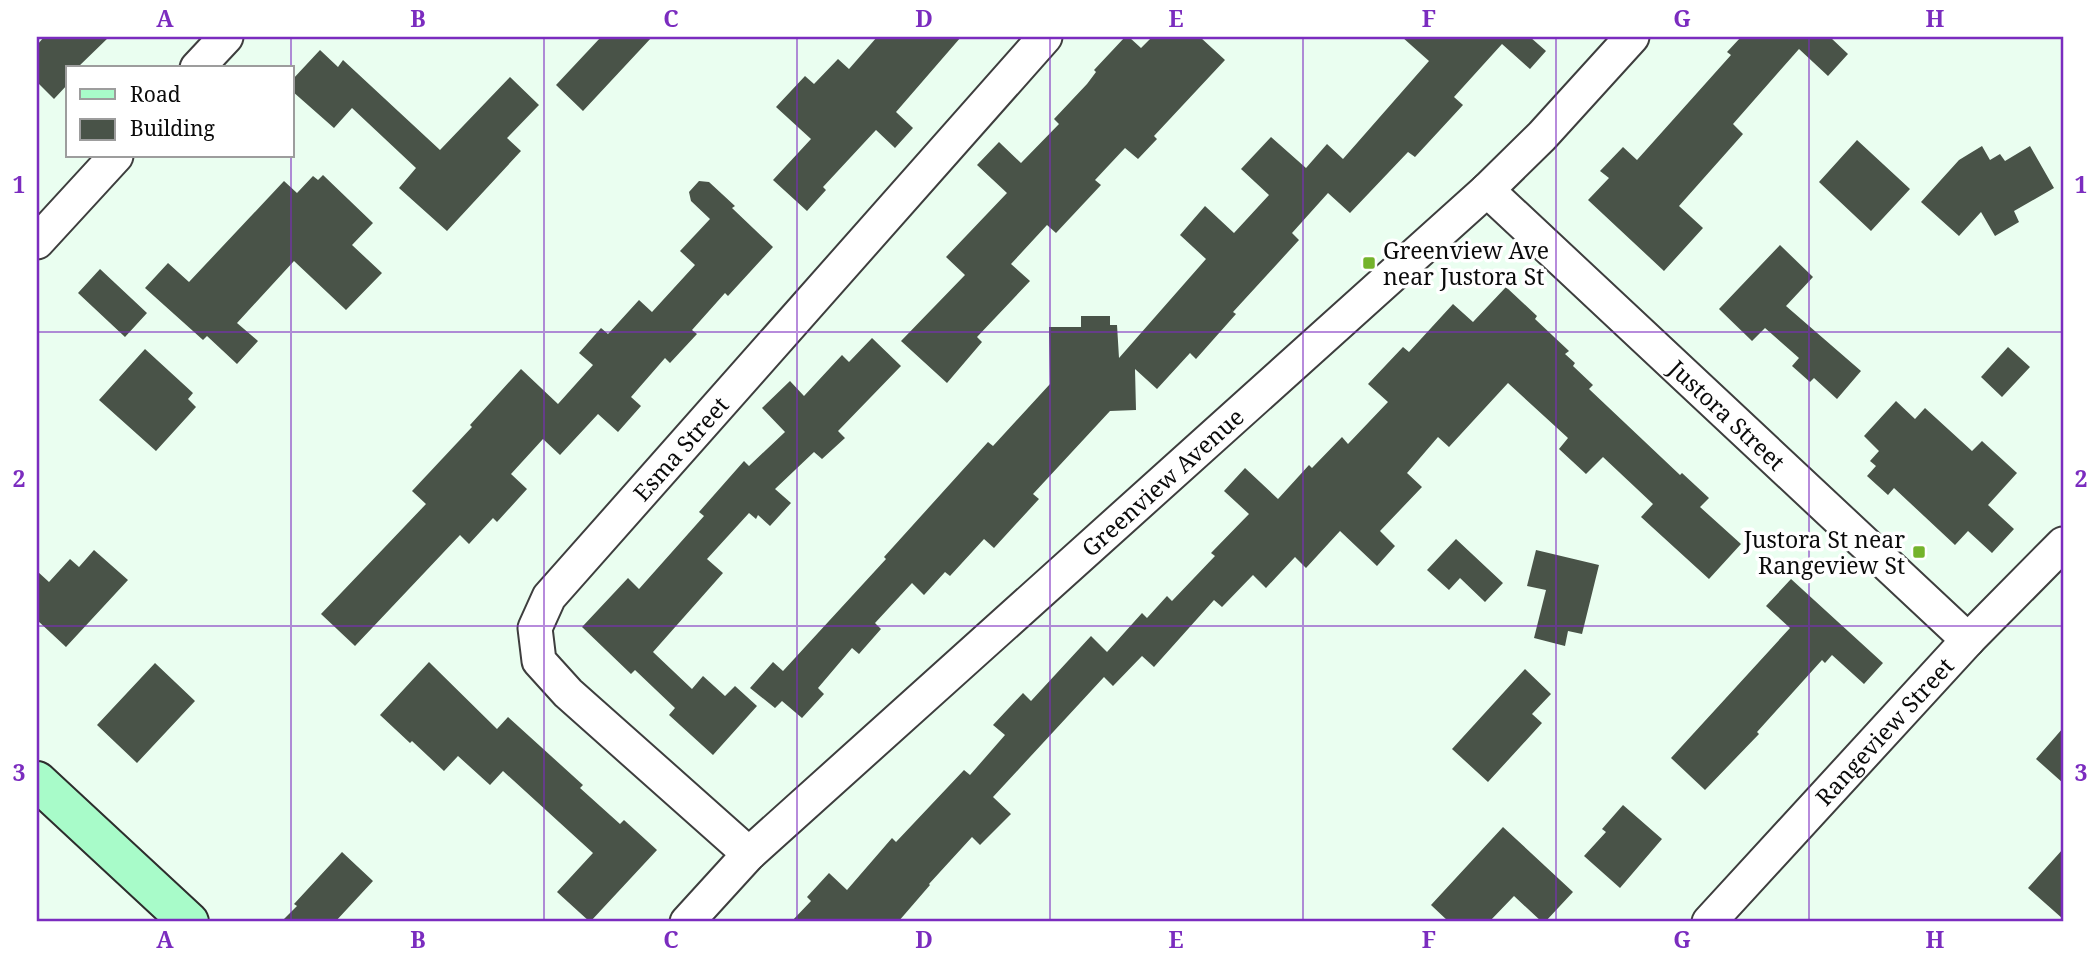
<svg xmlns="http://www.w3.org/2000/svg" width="2100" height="959" font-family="'Noto Serif',serif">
	<rect width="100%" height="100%" fill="#eafef0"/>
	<path fill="#495348" d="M 44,37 L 109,37 L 77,68 L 68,68 L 68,84 L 54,99 L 37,82 L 37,45 Z
		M 601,37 L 652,37 L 583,111 L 556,85 Z
		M 877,37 L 961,37 L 896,112 L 913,128 L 895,148 L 876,130 L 823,187 L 826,190 L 807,211 L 773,180 L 811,139 L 776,107 L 805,76 L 814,84 L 838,59 L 849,69 Z
		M 1125,37 L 1129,37 L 1141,48 L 1152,37 L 1200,37 L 1225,60 L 1154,136 L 1157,139 L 1138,159 L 1125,148 L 1095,180 L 1101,185 L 1056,233 L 1047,225 L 1011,264 L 1030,281 L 977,337 L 982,342 L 947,383 L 901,341 L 965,275 L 946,257 L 1007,193 L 977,165 L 999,142 L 1021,163 L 1059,124 L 1054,119 L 1087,84 L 1096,72 L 1094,70 Z
		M 1402,37 L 1530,37 L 1546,51 L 1530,69 L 1502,44 L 1454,97 L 1463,105 L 1415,157 L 1408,152 L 1350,213 L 1328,193 L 1292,233 L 1299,240 L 1233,312 L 1236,314 L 1196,359 L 1190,353 L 1157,389 L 1135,369 L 1136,410 L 1110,411 L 1033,494 L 1039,499 L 994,548 L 984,539 L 950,576 L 945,572 L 924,595 L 912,583 L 875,623 L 881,629 L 859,654 L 852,648 L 818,688 L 824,694 L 802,718 L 782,701 L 775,708 L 750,688 L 773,662 L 783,671 L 886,559 L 884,557 L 988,442 L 993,446 L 1050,384 L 1049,327 L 1081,327 L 1081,316 L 1110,316 L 1110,325 L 1117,325 L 1119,358 L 1206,259 L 1180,235 L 1205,206 L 1234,233 L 1269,195 L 1241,169 L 1271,137 L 1306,168 L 1327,144 L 1343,159 L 1429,61 Z
		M 1741,37 L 1830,37 L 1848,54 L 1828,76 L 1799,49 L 1733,124 L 1743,134 L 1679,206 L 1703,228 L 1664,271 L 1588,200 L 1609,178 L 1600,171 L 1623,147 L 1637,160 L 1731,55 L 1727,52 Z
		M 320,50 L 338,67 L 343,60 L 440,150 L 510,77 L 539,105 L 507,138 L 521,151 L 447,231 L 399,188 L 416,168 L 352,108 L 334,128 L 292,91 L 292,80 Z
		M 1857,140 L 1910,189 L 1871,231 L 1819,182 Z
		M 1982,146 L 1990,160 L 2000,154 L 2005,161 L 2030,146 L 2054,188 L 2014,211 L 2019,222 L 1995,236 L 1981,212 L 1959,236 L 1921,202 L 1959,160 Z
		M 323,175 L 373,223 L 352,245 L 382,273 L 346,310 L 294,261 L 237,323 L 258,341 L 237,364 L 207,336 L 203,340 L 145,288 L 168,263 L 189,282 L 284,181 L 297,193 L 313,176 L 318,180 Z
		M 699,181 L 709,182 L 735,206 L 732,208 L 773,247 L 728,296 L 725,293 L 692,330 L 697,334 L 670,363 L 665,358 L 631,397 L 641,406 L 618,432 L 598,414 L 560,455 L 543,439 L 511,474 L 527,489 L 497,522 L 493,518 L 469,544 L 460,535 L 355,646 L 321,614 L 426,504 L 412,491 L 472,427 L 470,425 L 521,369 L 558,404 L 593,365 L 579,353 L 601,328 L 608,334 L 639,300 L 652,312 L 695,265 L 680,251 L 710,219 L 691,201 L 689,192 Z
		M 1780,245 L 1813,277 L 1786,306 L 1861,371 L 1837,399 L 1814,378 L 1810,382 L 1792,366 L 1799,358 L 1765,328 L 1752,341 L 1719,309 Z
		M 100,269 L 147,313 L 125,337 L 78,293 Z
		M 1506,287 L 1537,316 L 1535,319 L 1569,351 L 1565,354 L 1575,363 L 1573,366 L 1593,385 L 1589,389 L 1680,475 L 1682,473 L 1709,498 L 1700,507 L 1741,544 L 1709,579 L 1641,517 L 1653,504 L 1603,457 L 1586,474 L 1559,449 L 1568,438 L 1508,383 L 1449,447 L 1438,437 L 1407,473 L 1422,487 L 1380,531 L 1395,546 L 1377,566 L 1340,531 L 1306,568 L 1295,557 L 1266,588 L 1253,575 L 1222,607 L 1214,600 L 1154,667 L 1142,656 L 1113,686 L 1104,677 L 993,797 L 1011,814 L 980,845 L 972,837 L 929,884 L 930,885 L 898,922 L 791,922 L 811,901 L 807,897 L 829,873 L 847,890 L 892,838 L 896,842 L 964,770 L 970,775 L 1005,735 L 993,725 L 1023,693 L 1031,701 L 1091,636 L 1107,652 L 1142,613 L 1147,618 L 1167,596 L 1172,601 L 1215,556 L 1211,553 L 1249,514 L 1224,491 L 1245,468 L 1278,499 L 1309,465 L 1312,468 L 1342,437 L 1348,444 L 1388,402 L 1368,384 L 1403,347 L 1409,352 L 1453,304 L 1473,322 Z
		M 872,338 L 901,366 L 838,431 L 845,438 L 822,459 L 814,452 L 775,489 L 791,503 L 770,526 L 758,515 L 756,519 L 749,513 L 707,559 L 723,573 L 653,652 L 692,689 L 703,676 L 725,696 L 735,686 L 757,706 L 713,755 L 669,715 L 675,708 L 635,670 L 631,674 L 582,627 L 628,578 L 639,589 L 704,516 L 699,512 L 744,461 L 749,466 L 785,432 L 762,408 L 790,381 L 804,396 L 842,355 L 849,362 Z
		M 2008,347 L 2030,367 L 2002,397 L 1981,377 Z
		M 145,349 L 193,393 L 188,399 L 196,407 L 156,451 L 99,400 Z
		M 1896,401 L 1915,419 L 1925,408 L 1972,451 L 1982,441 L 2017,473 L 1988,505 L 2014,529 L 1992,553 L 1968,531 L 1955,545 L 1894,488 L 1888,495 L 1867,476 L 1876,466 L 1870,461 L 1879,451 L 1864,436 Z
		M 1456,539 L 1503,583 L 1485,602 L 1460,578 L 1449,590 L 1427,570 Z
		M 94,550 L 128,580 L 66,647 L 37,620 L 37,571 L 49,582 L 70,559 L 79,567 Z
		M 1536,550 L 1599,565 L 1582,634 L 1568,631 L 1565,646 L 1534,638 L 1546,590 L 1527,586 Z
		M 1791,579 L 1883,663 L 1864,684 L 1832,655 L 1825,663 L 1822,660 L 1757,732 L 1759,734 L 1705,790 L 1671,758 L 1790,628 L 1766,606 Z
		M 429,662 L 497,729 L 508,717 L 583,785 L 580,788 L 620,824 L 624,820 L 657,850 L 590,922 L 557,892 L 593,853 L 503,771 L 490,785 L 458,756 L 444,771 L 412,741 L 410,743 L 380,715 Z
		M 155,663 L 195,701 L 137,763 L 97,725 Z
		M 1525,669 L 1551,694 L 1532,714 L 1542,723 L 1488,782 L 1452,749 Z
		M 2063,728 L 2063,783 L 2036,759 Z
		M 1623,805 L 1662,839 L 1620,888 L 1584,856 L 1606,832 L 1602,829 Z
		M 1503,827 L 1573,892 L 1545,922 L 1542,922 L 1514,896 L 1489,922 L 1449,922 L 1431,905 Z
		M 2063,849 L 2063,919 L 2028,888 Z
		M 342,852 L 373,881 L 335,922 L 281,922 L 297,906 L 294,904 Z"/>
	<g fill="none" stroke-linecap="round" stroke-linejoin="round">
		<g stroke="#3e3e3e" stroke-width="37">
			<g id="street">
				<path d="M 197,68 L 226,37"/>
				<path id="s1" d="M 1487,190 L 1968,640"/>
				<path d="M 37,242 L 116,156"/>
				<path id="s2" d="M 749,854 L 568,693 L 539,661 L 535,628 L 549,597 L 1045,37"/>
				<path id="s3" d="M 687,922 L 749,854 L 1487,190 L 1542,136 L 1632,37"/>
				<path id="s4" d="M 1709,922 L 1968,640 L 2063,544"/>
			</g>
		</g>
		<g stroke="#2d2d2d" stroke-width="42">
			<path id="secondary" d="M 37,781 L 189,922"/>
		</g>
		<use href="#street" stroke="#fff" stroke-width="33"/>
		<use href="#secondary" stroke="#a8fbc9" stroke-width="38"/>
	</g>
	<path fill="none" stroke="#7b2cbf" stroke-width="2" stroke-opacity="0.55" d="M 291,37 L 291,68M 544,37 L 544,922M 797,37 L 797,922M 1050,37 L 1050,922M 1303,37 L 1303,922M 1556,37 L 1556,922M 1809,37 L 1809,922M 291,156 L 291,922M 37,332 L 2063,332M 37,626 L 2063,626"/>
	<g fill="#74b32b" stroke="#fff" stroke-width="2.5">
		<rect x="1362" y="256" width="14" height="14" rx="3.5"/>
		<rect x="1912" y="545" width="14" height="14" rx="3.5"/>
	</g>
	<g text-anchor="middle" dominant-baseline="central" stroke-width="7" stroke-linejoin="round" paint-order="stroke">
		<g font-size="23" fill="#0b0b0b" stroke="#fff" text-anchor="start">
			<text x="1383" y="250">Greenview Ave<tspan x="1383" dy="26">near Justora St</tspan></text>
			<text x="1905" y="539" text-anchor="end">Justora St near<tspan x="1905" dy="26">Rangeview St</tspan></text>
		</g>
		<g font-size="23" fill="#0b0b0b" stroke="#fff">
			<text stroke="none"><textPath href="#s1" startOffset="329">Justora Street</textPath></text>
			<text stroke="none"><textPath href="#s2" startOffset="551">Esma Street</textPath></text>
			<text stroke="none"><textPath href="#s3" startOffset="648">Greenview Avenue</textPath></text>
			<text stroke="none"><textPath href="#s4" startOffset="259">Rangeview Street</textPath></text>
		</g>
	</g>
	<rect width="2100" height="959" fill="none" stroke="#ffffff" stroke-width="77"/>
	<rect x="66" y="66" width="228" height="91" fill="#ffffff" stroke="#9d9d9d" stroke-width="2"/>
	<rect x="80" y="89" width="35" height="10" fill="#a8fbc9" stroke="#9d9d9d" stroke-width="2"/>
	<text x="130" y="102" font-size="21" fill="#0b0b0b">Road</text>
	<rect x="80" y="119" width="35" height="21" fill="#495348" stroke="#9d9d9d" stroke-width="2"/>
	<text x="130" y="136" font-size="21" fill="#0b0b0b">Building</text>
	<rect x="38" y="38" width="2024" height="882" fill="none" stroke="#7b2cbf" stroke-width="2.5"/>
	<g font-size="23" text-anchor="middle" font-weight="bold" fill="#7b2cbf">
		<text x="165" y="27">A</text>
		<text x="418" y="27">B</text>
		<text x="671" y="27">C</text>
		<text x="924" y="27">D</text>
		<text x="1176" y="27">E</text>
		<text x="1429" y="27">F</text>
		<text x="1682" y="27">G</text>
		<text x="1935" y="27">H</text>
		<text x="19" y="193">1</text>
		<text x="2081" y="193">1</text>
		<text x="19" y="487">2</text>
		<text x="2081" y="487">2</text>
		<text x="19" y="781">3</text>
		<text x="2081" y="781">3</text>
		<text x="165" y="948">A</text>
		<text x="418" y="948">B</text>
		<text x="671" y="948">C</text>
		<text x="924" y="948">D</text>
		<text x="1176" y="948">E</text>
		<text x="1429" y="948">F</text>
		<text x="1682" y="948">G</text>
		<text x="1935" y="948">H</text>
	</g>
</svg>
